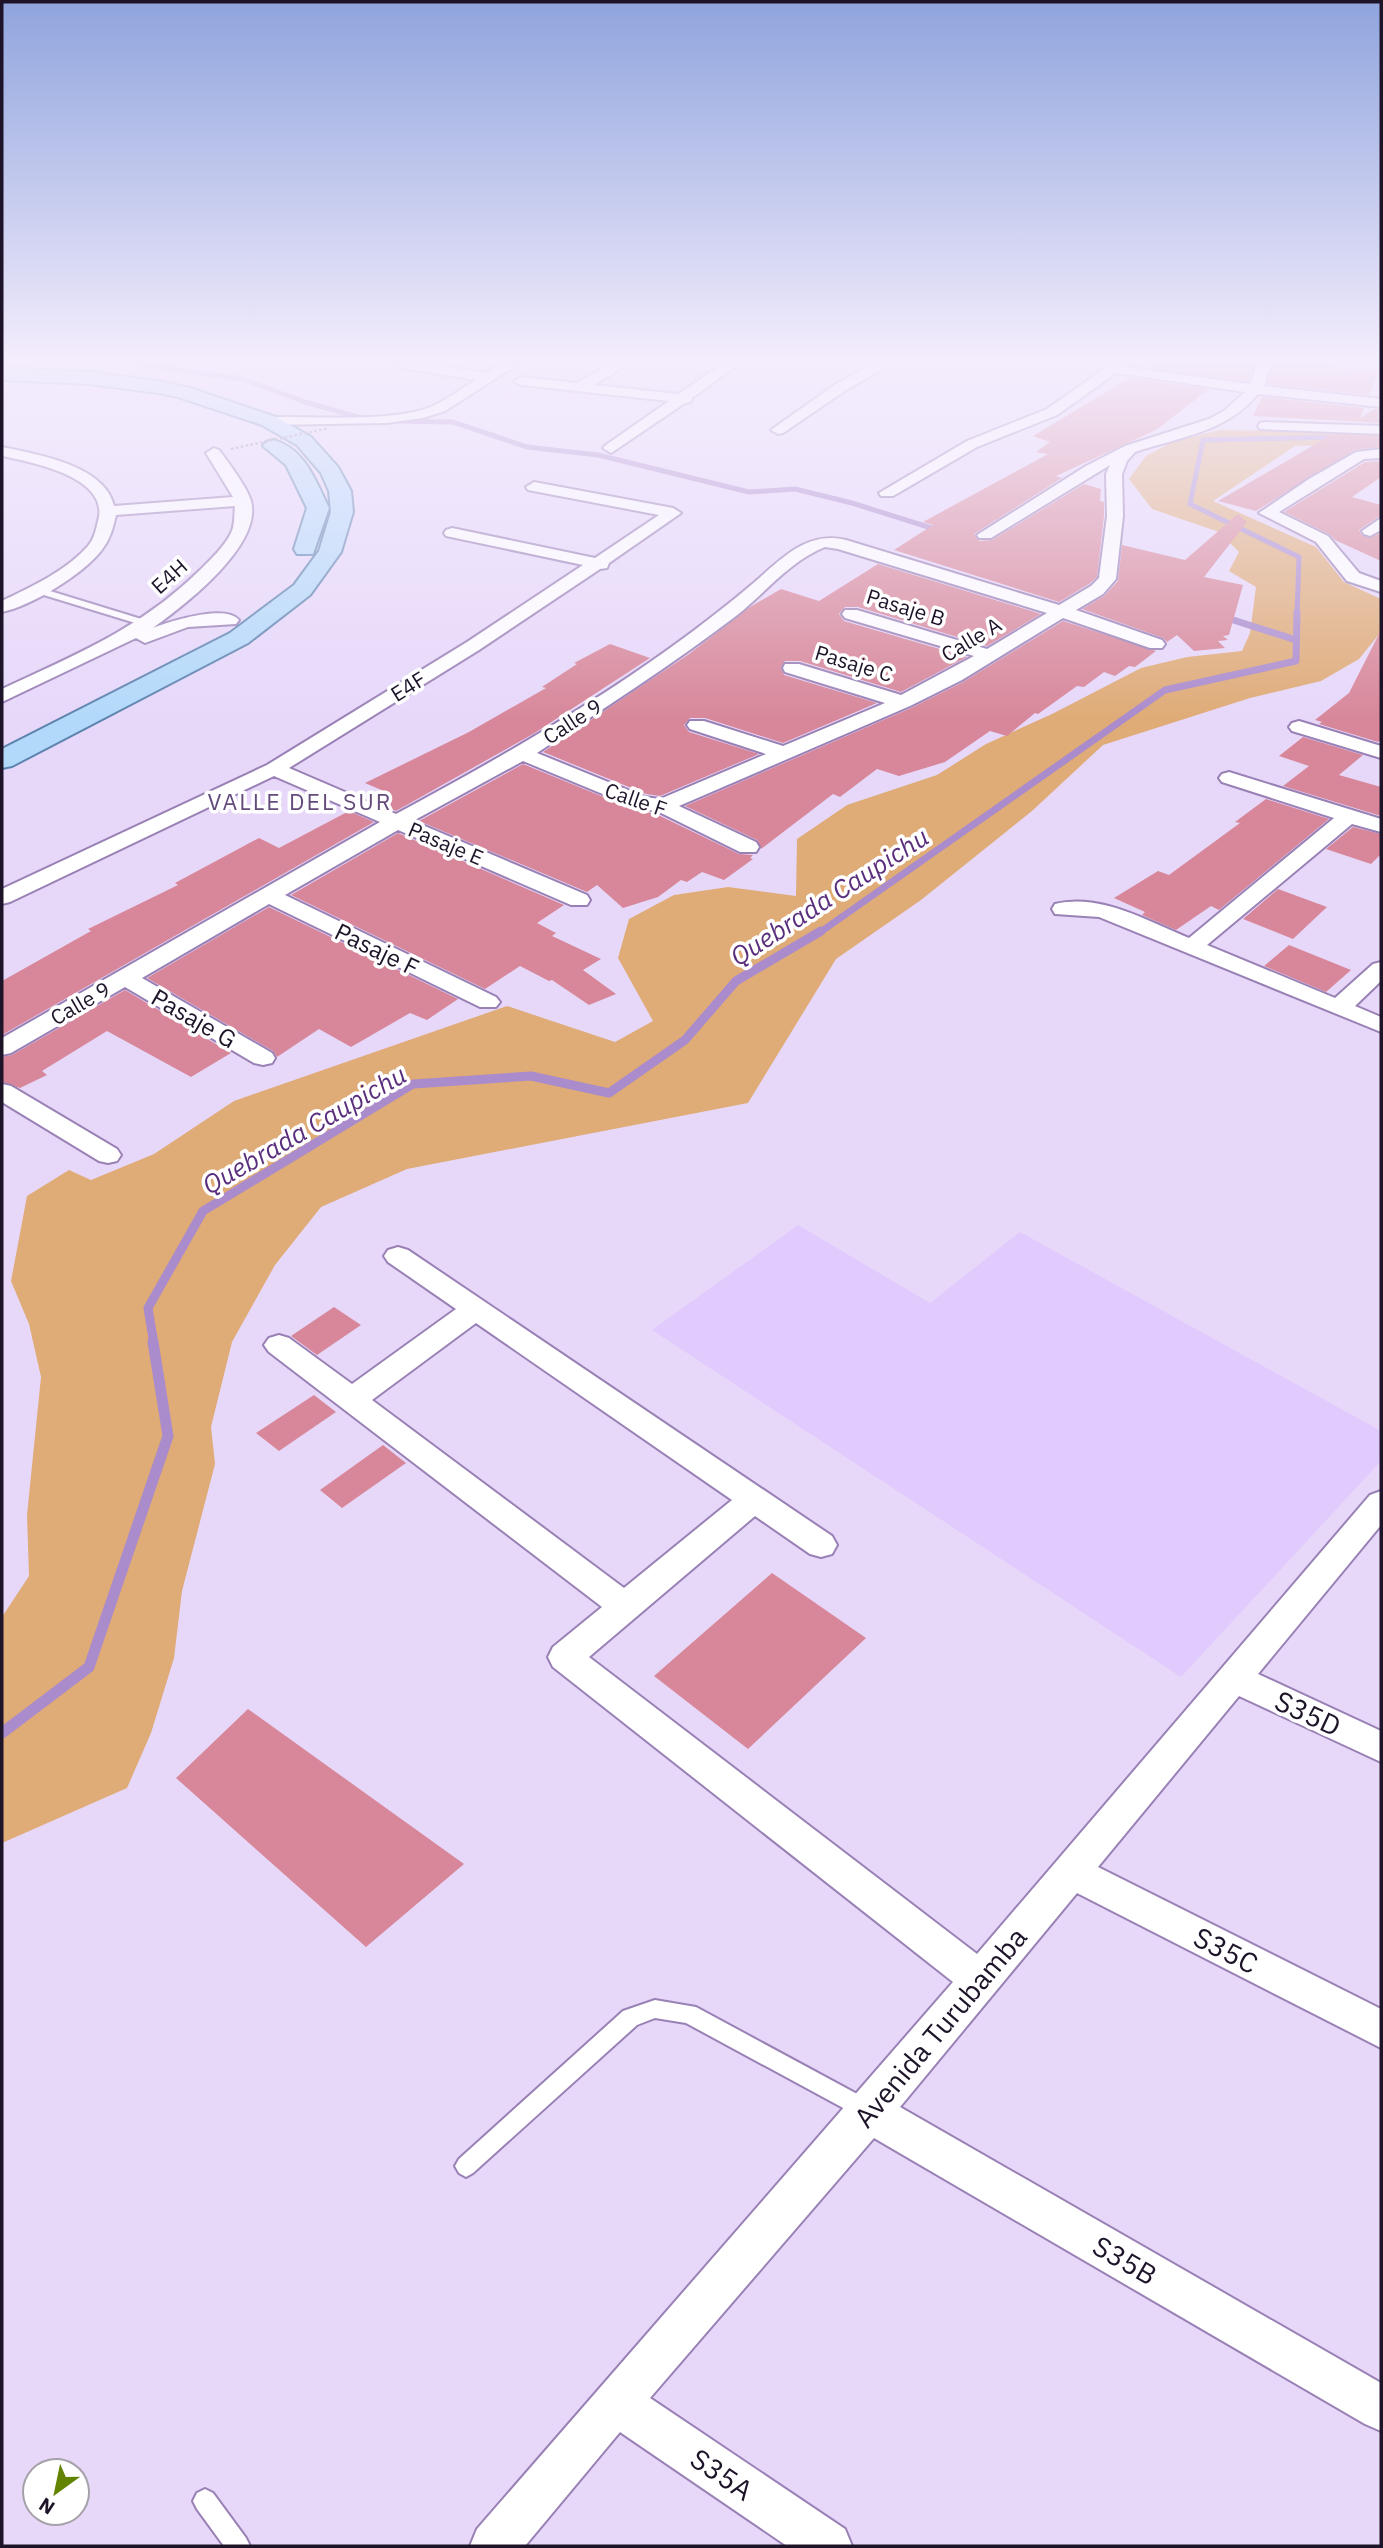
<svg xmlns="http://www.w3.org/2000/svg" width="1383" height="2548" font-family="'IBM Plex Sans',sans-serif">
	<rect width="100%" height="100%" fill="#e7d8fa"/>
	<path fill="#e1cafd" d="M 798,1225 L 930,1303 L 1020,1232 L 1381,1431 L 1381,1461 L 1181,1677 L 652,1330 Z"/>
	<path fill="#dfab77" d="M 1220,430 L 1381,432 L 1381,444 L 1295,446 L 1213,501 L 1316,547 L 1344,582 L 1381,599 L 1381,632 L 1359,659 L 1321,681 L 1250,698 L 1103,745 L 1032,811 L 921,900 L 836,959 L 748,1103 L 407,1169 L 321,1207 L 275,1265 L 232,1342 L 211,1427 L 215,1464 L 182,1591 L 174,1658 L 151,1733 L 127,1788 L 2,1843 L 2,1617 L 29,1576 L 27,1515 L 41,1377 L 29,1324 L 11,1281 L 27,1196 L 69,1170 L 91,1180 L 154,1154 L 234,1101 L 507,1006 L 615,1042 L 653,1021 L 618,958 L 629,919 L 674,895 L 728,887 L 796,896 L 797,839 L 847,805 L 937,775 L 986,744 L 1052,714 L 1141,668 L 1187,657 L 1242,651 L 1250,633 L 1256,587 L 1229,571 L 1239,552 L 1219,532 L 1152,509 L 1129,479 L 1146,456 L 1172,442 Z"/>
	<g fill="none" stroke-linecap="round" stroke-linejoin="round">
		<path stroke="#aa8bcc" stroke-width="5" d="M 139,364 L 242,379 L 305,402 L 372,421
			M 390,421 L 453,422 L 527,447 L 598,455 L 749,492 L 795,489 L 852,503 L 941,531
			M 1297,614 L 1299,557 L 1190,504 L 1203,440 L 1339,437"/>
		<path stroke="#aa8bcc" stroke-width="7" d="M 1224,617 L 1296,640
			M 819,933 L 1165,690 L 1296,661 L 1297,612"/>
		<path stroke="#aa8bcc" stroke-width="9" d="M 154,1344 L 148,1308 L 203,1211 L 413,1084 L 531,1076 L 609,1093 L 685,1040 L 736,981 L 821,931"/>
		<path stroke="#aa8bcc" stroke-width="11" d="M 2,1733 L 89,1667 L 168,1436 L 153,1342"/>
	</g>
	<path fill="#d78799" d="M 1158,364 L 1254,364 L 1248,381 L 1219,377 L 1219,374 L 1217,377 L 1152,368 Z
		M 1273,364 L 1314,364 L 1378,372 L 1369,395 L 1267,384 Z
		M 1130,378 L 1209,389 L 1156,430 L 1056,476 L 1062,478 L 974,534 L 979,541 L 992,540 L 1084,484 L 1101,489 L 1100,501 L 1104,502 L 1104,516 L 1097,577 L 1089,584 L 1059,602 L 894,550 L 933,525 L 923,522 L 1048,454 L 1036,452 L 1050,442 L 1033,436 Z
		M 1262,397 L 1364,408 L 1360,418 L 1375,409 L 1380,410 L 1378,418 L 1381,419 L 1381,423 L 1253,416 Z
		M 1331,435 L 1381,436 L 1381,447 L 1355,450 L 1256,511 L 1218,501 Z
		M 1381,461 L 1381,477 L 1352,497 L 1381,505 L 1381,515 L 1359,530 L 1362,535 L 1369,538 L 1381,533 L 1381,561 L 1335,540 L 1329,534 L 1284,512 L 1365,462 Z
		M 1238,514 L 1247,522 L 1204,577 L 1243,585 L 1229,635 L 1223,636 L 1228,640 L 1218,641 L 1225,648 L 1194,651 L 1177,635 L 1167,642 L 1163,638 L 1082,609 L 1104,596 L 1118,581 L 1122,545 L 1185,560 Z
		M 878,564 L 1041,614 L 987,646 L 858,607 L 845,607 L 839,614 L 844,621 L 967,657 L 901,692 L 800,661 L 785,661 L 781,667 L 784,675 L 877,703 L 783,743 L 705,718 L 690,718 L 684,725 L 689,732 L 759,754 L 660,796 L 646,794 L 543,752 L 689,654 L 750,607 L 781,589 L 819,601 Z
		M 1063,621 L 1156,651 L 1135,667 L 1129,666 L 1115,676 L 1104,672 L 1084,687 L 1077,686 L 1038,714 L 1035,713 L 1007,736 L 990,731 L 945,762 L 899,776 L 877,769 L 840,797 L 833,794 L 761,849 L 757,840 L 685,806 L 911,708 L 963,682 Z
		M 1381,630 L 1381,740 L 1378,742 L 1319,724 L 1322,722 L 1315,720 L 1349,693 Z
		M 610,644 L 650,658 L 533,734 L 396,811 L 370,800 L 386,792 L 365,783 L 469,732 L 546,688 L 542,687 L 577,664 L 574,663 Z
		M 1303,737 L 1363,755 L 1339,775 L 1381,787 L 1381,816 L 1283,786 L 1309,766 L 1279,756 Z
		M 523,764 L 633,809 L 656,814 L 739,854 L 753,855 L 750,858 L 753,859 L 724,880 L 702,872 L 687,882 L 681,880 L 658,897 L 623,908 L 597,885 L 587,892 L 419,821 Z
		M 1266,799 L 1329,819 L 1219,910 L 1211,906 L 1176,930 L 1142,915 L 1145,912 L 1114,898 L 1158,871 L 1169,875 L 1240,823 L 1235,822 Z
		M 349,811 L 374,822 L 2,1035 L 2,981 L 91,931 L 88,929 L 178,885 L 175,883 L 259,838 L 279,848 Z
		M 1353,827 L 1381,834 L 1381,854 L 1371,864 L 1326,849 Z
		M 398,833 L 564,905 L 537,923 L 556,933 L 552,936 L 601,959 L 583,970 L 616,994 L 589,1005 L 552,980 L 549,981 L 520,966 L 485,989 L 291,895 Z
		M 1278,889 L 1327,907 L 1293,939 L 1243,919 Z
		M 269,907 L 458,999 L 427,1020 L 410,1013 L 351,1047 L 319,1029 L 277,1057 L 273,1051 L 147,978 Z
		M 1289,945 L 1351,970 L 1326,992 L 1264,966 Z
		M 125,990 L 231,1053 L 191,1077 L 107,1031 L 42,1071 L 47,1075 L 20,1088 L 2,1082 L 2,1057 L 12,1055 Z
		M 334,1307 L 361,1325 L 317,1355 L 291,1336 Z
		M 314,1395 L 336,1412 L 279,1451 L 256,1433 Z
		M 383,1445 L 406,1463 L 342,1508 L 320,1490 Z
		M 772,1573 L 866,1638 L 748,1749 L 654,1676 Z
		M 248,1709 L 464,1864 L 366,1947 L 176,1778 Z"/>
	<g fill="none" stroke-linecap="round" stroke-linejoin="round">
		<g stroke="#9981b5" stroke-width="4">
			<path id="service" d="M 37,587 L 151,622 L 152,624 L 145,626 L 34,592 L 33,590 Z
				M 655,2000 L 696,2007 L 872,2102 L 875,2109 L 872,2116 L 865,2119 L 858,2116 L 686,2023 L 655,2018 L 637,2025 L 473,2173 L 466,2177 L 459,2173 L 455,2166 L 459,2159 L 623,2011 Z
				M 205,2489 L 213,2493 L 246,2538 L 250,2546 L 224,2546 L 197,2509 L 193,2501 L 197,2493 Z"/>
		</g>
		<g stroke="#9981b5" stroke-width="4">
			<path id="minor" d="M 396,364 L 431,364 L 486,373 L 501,364 L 518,364 L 445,411 L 423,418 L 387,423 L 269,425 L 262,421 L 269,417 C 314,416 394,423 433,406 C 448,399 462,388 476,380 L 403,368 Z
				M 610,364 L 628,364 L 594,385 L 679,394 L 722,364 L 739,364 L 692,398 L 691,402 L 685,403 L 611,453 L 603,448 L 606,445 L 669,401 L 521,385 L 514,381 L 521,377 L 577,383 Z
				M 873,364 L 891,364 L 846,390 L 783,433 L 778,434 L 771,430 L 836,384 Z
				M 1111,364 L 1128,364 L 1126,367 L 1250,384 L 1257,364 L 1271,364 L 1264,386 L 1381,399 L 1381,407 L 1258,394 C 1227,432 1180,437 1135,452 L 1127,461 L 1122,474 L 1123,516 L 1116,579 L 1103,594 L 1076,610 L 1162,640 L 1165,644 L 1162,648 L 1150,648 L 1063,618 L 962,680 L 910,706 L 679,806 L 756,842 L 759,847 L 756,852 L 740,852 L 657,811 L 634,807 L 523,761 L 413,821 L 587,895 L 590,900 L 587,905 L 571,905 L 398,830 L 285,895 L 496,997 L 500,1002 L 496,1007 L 480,1007 L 269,904 L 142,978 L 272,1053 L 275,1058 L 272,1063 L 263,1065 L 254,1063 L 125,987 L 11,1053 L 2,1055 L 2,1038 L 380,822 L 274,776 L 10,902 L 2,904 L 2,889 L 267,765 L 467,642 L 583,565 L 446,536 L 444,533 L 446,530 L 452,528 L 595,558 L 659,515 L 528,490 L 526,487 L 534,482 L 673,508 L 681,513 L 609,563 L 607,568 L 600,569 L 479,650 L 289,768 L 396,814 C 519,748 643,676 750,586 C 779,562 805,530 846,540 L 1059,605 L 1091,586 L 1099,578 L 1107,516 L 1106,474 L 1110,465 L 991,538 L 979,538 L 977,535 L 1086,466 L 1125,446 L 1209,419 L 1224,411 L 1245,392 L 1116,373 L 1057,415 L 977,447 L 893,496 L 881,496 L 879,493 L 967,441 L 1047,409 ZM 825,547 L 838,549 L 1047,613 L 987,649 L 857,610 L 845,610 L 842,614 L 845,618 L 974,656 L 901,695 L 799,664 L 785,664 L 783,668 L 785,672 L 885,703 L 783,746 L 704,721 L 690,721 L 687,725 L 690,729 L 766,754 L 660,799 L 645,797 L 537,753 C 604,708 672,665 736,616 C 765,593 790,561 825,547 Z
				M 1265,422 L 1381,426 L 1381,434 L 1260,429 L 1258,426 L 1260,423 Z
				M 2,447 C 36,454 105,465 114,506 L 233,497 L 206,453 L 214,448 L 219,450 C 228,462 247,487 251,501 C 263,545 185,605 153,628 C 171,621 225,604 239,620 L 236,624 L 188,627 L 145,643 L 136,638 L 2,702 L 2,689 C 77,654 140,629 200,570 C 211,559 224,547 231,533 C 235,526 234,515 235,506 L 116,515 C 113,528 110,540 101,551 C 82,575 31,606 2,612 L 2,601 C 31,587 66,571 88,546 C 94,539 96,530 98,521 C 111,477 31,462 2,456 Z
				M 1381,449 L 1381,458 L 1364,459 L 1279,512 L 1328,536 L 1359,573 L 1381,581 L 1381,592 L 1347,581 L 1316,542 L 1259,513 L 1309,479 L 1356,452 Z
				M 1381,518 L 1381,530 L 1370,536 L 1364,534 L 1362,531 Z
				M 1299,721 L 1381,746 L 1381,758 L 1292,731 L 1289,727 L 1292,723 Z
				M 1229,772 L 1381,819 L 1381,832 L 1352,824 L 1207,945 L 1335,998 L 1373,964 L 1381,962 L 1381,981 L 1355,1006 L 1381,1017 L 1381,1032 L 1099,917 L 1055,914 L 1052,909 L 1055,904 C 1101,893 1147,921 1189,938 L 1334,818 L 1222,782 L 1219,778 L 1222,774 Z
				M 2,1084 L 11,1086 L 117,1149 L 121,1155 L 117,1161 L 108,1163 L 99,1161 L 2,1102 Z
				M 398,1247 L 408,1250 L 832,1536 L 837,1545 L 832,1554 L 821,1557 L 810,1554 L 755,1516 L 589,1657 L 977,1954 L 1370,1495 L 1381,1491 L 1381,1525 L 1258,1674 L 1381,1731 L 1381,1762 L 1239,1696 L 1098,1867 L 1381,2009 L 1381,2048 L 1077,1893 L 900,2107 L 1381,2383 L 1381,2431 L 1365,2424 L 874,2138 L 650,2398 L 845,2529 L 852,2546 L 787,2546 L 620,2432 L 525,2546 L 470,2546 L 477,2529 L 953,1982 L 553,1667 L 548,1657 L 553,1647 L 602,1607 L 269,1352 L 264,1345 L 269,1338 L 279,1335 L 289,1338 L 352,1384 L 456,1309 L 388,1262 L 384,1256 L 388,1250 ZM 476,1323 L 732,1500 L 624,1588 L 372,1400 Z"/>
		</g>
		<g stroke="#5d83af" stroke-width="4">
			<path id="primary" d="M 2,368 L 89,372 L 158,381 L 190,388 L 276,417 L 311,437 L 338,467 L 351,491 L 353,512 L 341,552 L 310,595 L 248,643 L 12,766 L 2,768 L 2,749 L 230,633 L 294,585 L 319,551 L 331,512 L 329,491 L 321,473 L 297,445 L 262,425 L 178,397 L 158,393 L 89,384 L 2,380 Z
				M 273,440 C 305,448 316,482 329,508 L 313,554 L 297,554 L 294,549 L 307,508 L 286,465 L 263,446 L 266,442 Z"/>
		</g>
		<use href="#service" fill="#fff" fill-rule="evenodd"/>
		<use href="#minor" fill="#fff" fill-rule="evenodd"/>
		<use href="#primary" fill="#b2d9fa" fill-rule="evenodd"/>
		<path stroke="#9487a4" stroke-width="2.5" stroke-dasharray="2.5 2.5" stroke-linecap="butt" d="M 231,449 L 329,428"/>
	</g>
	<linearGradient id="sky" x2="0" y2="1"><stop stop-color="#8fa4dd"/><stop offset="0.5" stop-color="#f4edfd"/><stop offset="1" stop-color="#f4edfd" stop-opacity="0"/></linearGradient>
	<rect width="1383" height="721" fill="url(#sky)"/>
	<g text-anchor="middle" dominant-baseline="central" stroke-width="7" stroke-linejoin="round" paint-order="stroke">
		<g font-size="21" fill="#1e1429" stroke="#fff">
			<text transform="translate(169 576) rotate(-42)">E4H</text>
			<text transform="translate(906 607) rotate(17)">Pasaje B</text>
			<text transform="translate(971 639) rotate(-31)">Calle A</text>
			<text transform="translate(854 663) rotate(17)">Pasaje C</text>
			<text transform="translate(408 686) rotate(-32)">E4F</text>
			<text transform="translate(572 721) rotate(-33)">Calle 9</text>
			<text transform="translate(636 799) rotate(19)">Calle F</text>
			<text transform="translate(446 843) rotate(23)">Pasaje E</text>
			<text transform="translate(80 1003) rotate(-30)">Calle 9</text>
		</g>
		<g font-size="23" letter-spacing="2" fill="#634b7c" stroke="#fff">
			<text x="300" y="801">VALLE DEL SUR</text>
		</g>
		<g font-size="24" fill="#1e1429" stroke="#fff">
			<text transform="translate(377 949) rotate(26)">Pasaje F</text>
			<text transform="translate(194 1018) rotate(30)">Pasaje G</text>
		</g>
		<g font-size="26" font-style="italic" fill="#592f7d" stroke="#fff">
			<text transform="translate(829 896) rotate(-33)">Quebrada Caupichu</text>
			<text transform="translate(304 1129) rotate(-30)">Quebrada Caupichu</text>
		</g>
		<g font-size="28" fill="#1e1429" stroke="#fff">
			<text transform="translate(1308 1713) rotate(25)">S35D</text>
			<text transform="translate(1226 1950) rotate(27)">S35C</text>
			<text transform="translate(940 2027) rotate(-50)">Avenida Turubamba</text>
			<text transform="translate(1125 2260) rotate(30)">S35B</text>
			<text transform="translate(722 2474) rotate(34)">S35A</text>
		</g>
	</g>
	<rect width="1383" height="2548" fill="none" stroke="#1e1429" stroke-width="7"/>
	<g transform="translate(56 2492) rotate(213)"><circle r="33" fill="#ffffff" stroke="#a5a1a9" stroke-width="2"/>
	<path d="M0-5L12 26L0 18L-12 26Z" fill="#628400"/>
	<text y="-10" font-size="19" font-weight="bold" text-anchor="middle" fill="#1e1429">N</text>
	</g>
</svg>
